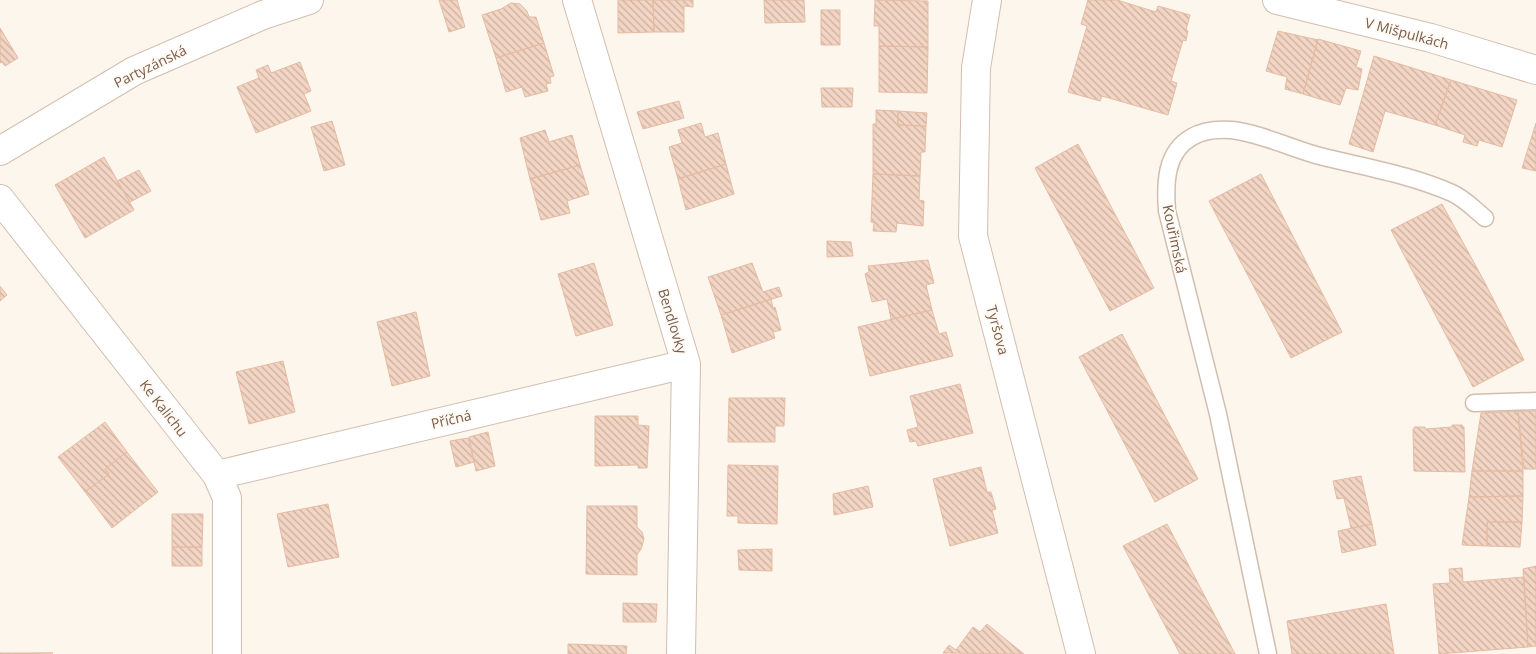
<svg xmlns="http://www.w3.org/2000/svg" width="1536" height="654" font-family="'Open Sans',sans-serif">
	<defs>
		<pattern id="building-back-hatch" width="6" height="6" patternUnits="userSpaceOnUse" patternTransform="scale(1.25)"><rect width="6" height="6" fill="#f3d5c3"/><path d="M-1 5l2 2M0 0l6 6M5-1l2 2" fill="none" stroke="#cab0a1"/></pattern>
	</defs>
	<rect width="100%" height="100%" fill="#fdf6ec"/>
	<path fill="url(#building-back-hatch)" stroke="#e6bba3" d="M 439,0 L 457,0 L 465,27 L 449,32 Z
		M 618,0 L 653,0 L 654,32 L 618,33 Z
		M 653,0 L 693,0 L 693,7 L 684,6 L 684,32 L 654,32 Z
		M 764,0 L 804,0 L 805,22 L 765,23 Z
		M 875,0 L 928,1 L 928,47 L 879,46 L 879,26 L 874,26 Z
		M 1088,0 L 1117,0 L 1156,12 L 1158,6 L 1190,15 L 1186,30 L 1188,31 L 1186,41 L 1183,40 L 1171,81 L 1177,83 L 1168,115 L 1102,96 L 1100,101 L 1068,92 L 1087,26 L 1081,24 Z
		M 511,3 L 520,4 L 527,11 L 529,17 L 536,17 L 544,43 L 496,58 L 482,15 L 501,9 Z
		M 821,10 L 840,10 L 840,45 L 821,45 Z
		M 0,28 L 18,58 L 5,66 L 2,62 L 0,63 Z
		M 1278,31 L 1318,40 L 1303,94 L 1285,89 L 1287,77 L 1266,71 Z
		M 1318,39 L 1361,51 L 1356,67 L 1362,69 L 1358,90 L 1346,88 L 1340,105 L 1303,94 Z
		M 544,43 L 554,76 L 550,77 L 551,83 L 546,84 L 548,91 L 525,97 L 522,87 L 506,92 L 496,58 Z
		M 879,46 L 928,47 L 927,93 L 879,92 Z
		M 1374,56 L 1451,80 L 1435,125 L 1385,111 L 1373,152 L 1349,144 Z
		M 300,62 L 311,91 L 304,94 L 311,111 L 256,133 L 237,87 L 259,78 L 256,70 L 268,65 L 271,73 Z
		M 1451,80 L 1517,100 L 1502,147 L 1479,140 L 1477,146 L 1463,142 L 1465,135 L 1435,125 Z
		M 821,88 L 853,88 L 852,107 L 822,107 Z
		M 679,101 L 684,118 L 643,129 L 637,112 Z
		M 876,110 L 898,111 L 898,125 L 926,126 L 925,152 L 921,152 L 920,176 L 873,174 L 873,124 L 876,124 Z
		M 898,111 L 927,113 L 926,126 L 898,125 Z
		M 332,121 L 345,165 L 324,171 L 311,127 Z
		M 701,123 L 705,137 L 718,133 L 726,164 L 678,179 L 669,147 L 682,143 L 678,130 Z
		M 1536,123 L 1536,171 L 1522,168 Z
		M 545,130 L 549,142 L 572,135 L 580,165 L 530,179 L 520,138 Z
		M 1078,144 L 1154,288 L 1110,311 L 1035,168 Z
		M 104,157 L 134,210 L 85,238 L 55,185 Z
		M 726,164 L 734,194 L 686,210 L 678,179 Z
		M 580,165 L 589,194 L 567,201 L 570,213 L 541,220 L 530,179 Z
		M 139,170 L 151,191 L 130,202 L 117,181 Z
		M 873,174 L 920,176 L 919,200 L 924,201 L 923,226 L 897,223 L 896,232 L 873,231 L 874,223 L 871,222 Z
		M 1261,174 L 1342,332 L 1291,358 L 1209,201 Z
		M 1442,204 L 1484,281 L 1524,360 L 1473,387 L 1391,230 Z
		M 827,241 L 851,242 L 853,256 L 827,257 Z
		M 928,260 L 934,283 L 926,285 L 932,310 L 891,319 L 887,299 L 872,302 L 865,274 L 869,272 L 868,266 Z
		M 594,263 L 613,325 L 576,336 L 558,274 Z
		M 752,263 L 763,292 L 779,287 L 782,296 L 721,315 L 708,277 Z
		M 0,286 L 7,295 L 0,301 Z
		M 771,299 L 773,308 L 775,307 L 781,330 L 773,332 L 775,338 L 732,353 L 721,315 Z
		M 932,310 L 939,334 L 946,332 L 953,356 L 870,376 L 858,327 Z
		M 416,312 L 430,376 L 392,386 L 377,322 Z
		M 1122,334 L 1198,479 L 1155,502 L 1079,357 Z
		M 283,361 L 295,412 L 249,424 L 236,372 Z
		M 960,384 L 973,433 L 918,446 L 916,441 L 910,442 L 907,430 L 918,427 L 910,396 Z
		M 729,398 L 785,398 L 784,426 L 775,426 L 775,442 L 728,442 Z
		M 1518,411 L 1523,471 L 1472,471 L 1481,413 Z
		M 1518,411 L 1536,411 L 1536,469 L 1524,469 Z
		M 595,416 L 638,416 L 638,425 L 649,426 L 647,468 L 638,468 L 638,465 L 595,466 Z
		M 105,422 L 127,452 L 105,469 L 109,474 L 85,492 L 58,457 Z
		M 1452,425 L 1462,425 L 1463,427 L 1464,427 L 1465,472 L 1414,471 L 1413,429 L 1415,429 L 1414,427 L 1425,427 L 1425,429 L 1452,427 Z
		M 488,432 L 495,466 L 476,471 L 469,437 Z
		M 468,438 L 474,462 L 456,467 L 450,441 Z
		M 127,452 L 158,492 L 112,528 L 85,492 L 109,474 L 105,469 Z
		M 728,465 L 778,466 L 777,524 L 738,523 L 738,516 L 727,516 Z
		M 981,467 L 987,492 L 991,492 L 996,509 L 992,510 L 998,533 L 950,546 L 933,479 Z
		M 1472,471 L 1523,471 L 1523,496 L 1469,497 Z
		M 1361,476 L 1372,524 L 1351,528 L 1344,498 L 1337,499 L 1333,481 Z
		M 868,486 L 873,507 L 834,515 L 833,494 Z
		M 1523,496 L 1522,522 L 1487,522 L 1487,546 L 1462,545 L 1469,497 Z
		M 328,504 L 339,557 L 288,567 L 277,514 Z
		M 587,506 L 637,506 L 637,527 L 642,532 L 644,539 L 641,549 L 637,555 L 637,575 L 586,574 Z
		M 172,514 L 203,514 L 202,547 L 172,547 Z
		M 1487,522 L 1522,522 L 1520,547 L 1487,546 Z
		M 1167,524 L 1235,654 L 1180,654 L 1123,546 Z
		M 1372,524 L 1376,545 L 1342,553 L 1338,531 Z
		M 172,547 L 202,547 L 202,566 L 172,566 Z
		M 772,549 L 772,571 L 739,570 L 738,550 Z
		M 1536,566 L 1536,646 L 1528,647 L 1523,569 Z
		M 1462,568 L 1463,582 L 1524,577 L 1528,647 L 1439,654 L 1433,584 L 1450,583 L 1449,569 Z
		M 623,603 L 657,604 L 656,622 L 623,622 Z
		M 1386,604 L 1394,654 L 1292,654 L 1287,621 Z
		M 987,624 L 1024,654 L 943,653 L 949,645 L 956,650 L 973,627 L 980,632 Z
		M 568,644 L 627,646 L 626,654 L 568,654 Z
		M 0,653 L 53,653 L 0,654 Z"/>
	<g fill="none" stroke-linecap="round" stroke-linejoin="round">
		<g stroke="#d1beb0" stroke-width="19">
			<path id="lane" d="M 1474,403 L 1536,401
				M 1268,654 L 1218,414 L 1167,211 C 1165,184 1165,152 1192,137 C 1203,130 1219,129 1232,130 C 1262,134 1288,147 1316,155 C 1362,167 1409,174 1452,193 C 1464,198 1475,210 1485,218"/>
		</g>
		<g stroke="#d1beb0" stroke-width="30">
			<path id="street" d="M 577,0 L 686,364 L 681,654
				M 987,0 L 976,68 L 973,236 L 1081,654
				M 1277,0 L 1431,38 L 1536,70
				M 0,151 L 134,71 L 263,15 L 309,0
				M 0,199 L 217,475 L 227,498 L 227,654
				M 217,475 L 686,364"/>
		</g>
		<use href="#lane" stroke="#fff" stroke-width="16"/>
		<use href="#street" stroke="#fff" stroke-width="28"/>
	</g>
	<g text-anchor="middle" dominant-baseline="central" stroke-width="4" stroke-linejoin="round" paint-order="stroke">
		<g font-size="14" fill="#7a5c4d" stroke="#fffaf3">
			<text transform="translate(1407 33) rotate(15)">V Mišpulkách</text>
			<text transform="translate(150 66) rotate(-26)">Partyzánská</text>
			<text transform="translate(1175 239) rotate(78)">Kouřimská</text>
			<text transform="translate(673 321) rotate(73)">Bendlovky</text>
			<text transform="translate(998 330) rotate(75)">Tyršova</text>
			<text transform="translate(164 408) rotate(52)">Ke Kalichu</text>
			<text transform="translate(451 419) rotate(-13)">Příčná</text>
		</g>
	</g>
</svg>
